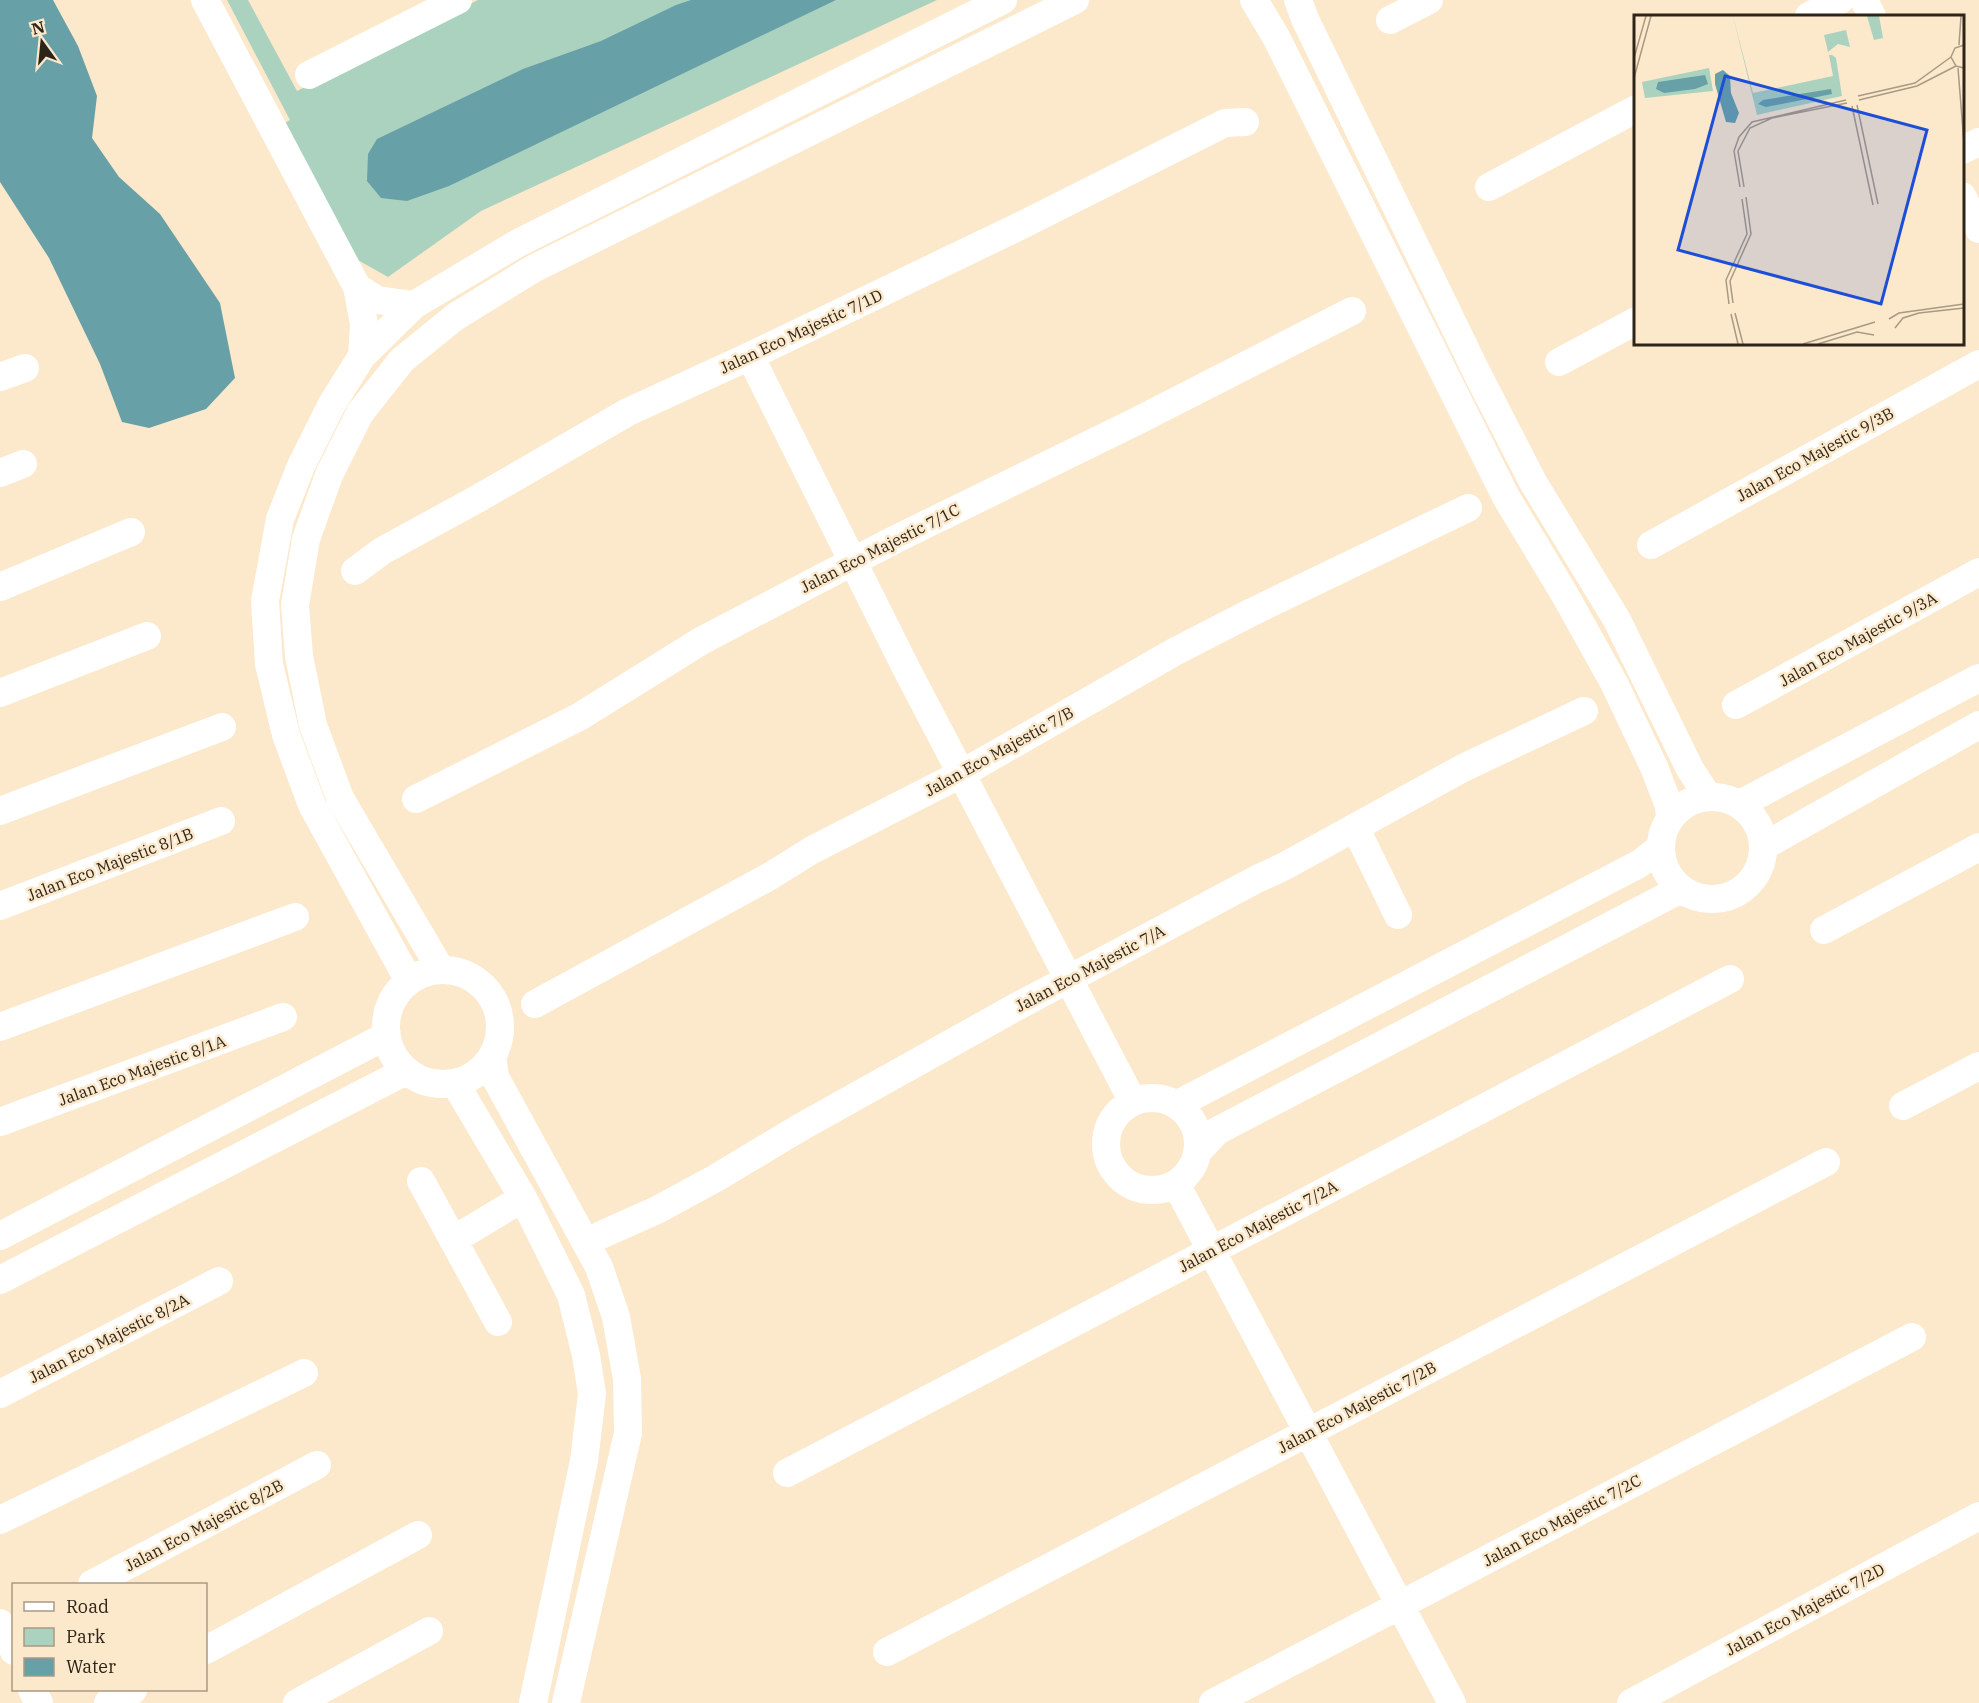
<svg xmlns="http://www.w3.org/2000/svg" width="1979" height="1703" font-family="'IBM Plex Serif',serif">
	<rect width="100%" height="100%" fill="#fce8cb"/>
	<path fill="#aad2bf" d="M 227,0 L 248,0 L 297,91 L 478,0 L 937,0 L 481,211 L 388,277 L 356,259 L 279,126 L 290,120 Z"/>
	<path fill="#68a0a8" d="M 0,0 L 53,0 L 78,46 L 97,96 L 92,138 L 119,177 L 160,214 L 220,303 L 235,378 L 206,409 L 149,428 L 122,422 L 100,364 L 49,258 L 0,182 Z
		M 691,0 L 836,0 L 449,186 L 407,201 L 381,198 L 367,181 L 368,154 L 377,139 L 523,69 L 601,41 L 676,5 Z"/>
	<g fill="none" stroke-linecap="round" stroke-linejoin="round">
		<path stroke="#fff" stroke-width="28" d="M 205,0 L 357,287 L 364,324 L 362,356
			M 1254,0 L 1276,37 L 1506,497 L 1565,595 L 1614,683 L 1654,767 L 1669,806 L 1670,818
			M 1298,0 L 1305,19 L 1478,375 L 1533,482 L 1617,620 L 1690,769 L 1708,797
			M 1864,0 L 1872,16
			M 1809,16 L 1840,0
			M 1390,20 L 1429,0
			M 309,75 L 458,0
			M 1962,150 L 1979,142
			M 1489,187 L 1636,109
			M 1962,196 L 1979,229
			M 357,287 L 377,300 L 414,305
			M 750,356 L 907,670 L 1133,1102
			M 1559,362 L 1636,321
			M 0,377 L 25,368
			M 0,473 L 23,464
			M 1651,545 L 1979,364
			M 355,571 L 382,551 L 479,498 L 628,412 L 750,356 L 1024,224 L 1225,123 L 1245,122
			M 0,587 L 131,532
			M 0,693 L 147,636
			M 1736,705 L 1979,572
			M1661 848a51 51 0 1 1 102 0a51 51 0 1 1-102 0Z
			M 416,799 L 579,717 L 701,641 L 896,539 L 1137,421 L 1352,311
			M 1740,804 L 1979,678
			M 0,811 L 222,727
			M 1355,827 L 1398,915
			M 1764,846 L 1979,725
			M 0,906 L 221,821
			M 1824,930 L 1979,847
			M386 1027a57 57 0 1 1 114 0a57 57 0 1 1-114 0Z
			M 441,970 L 340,798 L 313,725 L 299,656 L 295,605 L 306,539 L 329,475 L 360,413 L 402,360 L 455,317 L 533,269 L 1075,0
			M 409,981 L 312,805 L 286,735 L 269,664 L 265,601 L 280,519 L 301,466 L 332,404 L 362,356 L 414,305 L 518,243 L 1003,0
			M 535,1004 L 772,875 L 812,850 L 961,774 L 1176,651 L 1252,612 L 1468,508
			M 0,1027 L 295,917
			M 492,1056 L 495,1077 L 599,1267 L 616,1317 L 627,1379 L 628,1433 L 566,1703
			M 455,1083 L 523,1198 L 571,1295 L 586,1355 L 592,1394 L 584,1461 L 533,1703
			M1106 1144a46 46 0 1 1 92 0a46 46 0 1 1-92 0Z
			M 1176,1105 L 1639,864 L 1661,847
			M 1903,1106 L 1979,1066
			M 0,1122 L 283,1017
			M 1198,1151 L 1217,1131 L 1681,889
			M 421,1181 L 498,1322
			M 1176,1184 L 1452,1703
			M 601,1235 L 657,1210 L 716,1178 L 801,1127 L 1016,1007 L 1257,879 L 1283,867 L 1463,768 L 1584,711
			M 0,1236 L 386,1036
			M 453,1240 L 523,1198
			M 0,1280 L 406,1071
			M 0,1394 L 219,1281
			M 787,1473 L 1730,979
			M 0,1520 L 304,1373
			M 92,1584 L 317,1465
			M 0,1623 L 14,1651
			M 206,1650 L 418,1535
			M 887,1652 L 1826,1162
			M 32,1690 L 39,1703
			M 108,1703 L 133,1690
			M 297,1703 L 429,1631
			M 1213,1703 L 1912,1337
			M 1631,1703 L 1979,1516"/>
	</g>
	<g text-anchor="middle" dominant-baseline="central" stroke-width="5" stroke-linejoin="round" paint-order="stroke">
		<g font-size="16" fill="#2c2419" stroke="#fce8cb">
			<text transform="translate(801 331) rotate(-25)">Jalan Eco Majestic 7/1D</text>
			<text transform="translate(1815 454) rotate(-29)">Jalan Eco Majestic 9/3B</text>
			<text transform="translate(880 548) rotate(-27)">Jalan Eco Majestic 7/1C</text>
			<text transform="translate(1858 639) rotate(-29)">Jalan Eco Majestic 9/3A</text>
			<text transform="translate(999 751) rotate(-29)">Jalan Eco Majestic 7/B</text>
			<text transform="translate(110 864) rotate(-21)">Jalan Eco Majestic 8/1B</text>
			<text transform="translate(1090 968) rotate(-28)">Jalan Eco Majestic 7/A</text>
			<text transform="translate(142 1070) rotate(-20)">Jalan Eco Majestic 8/1A</text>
			<text transform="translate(1258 1226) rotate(-28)">Jalan Eco Majestic 7/2A</text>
			<text transform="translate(109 1338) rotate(-27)">Jalan Eco Majestic 8/2A</text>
			<text transform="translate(1357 1407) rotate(-28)">Jalan Eco Majestic 7/2B</text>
			<text transform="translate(1562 1520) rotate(-28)">Jalan Eco Majestic 7/2C</text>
			<text transform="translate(204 1525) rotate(-28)">Jalan Eco Majestic 8/2B</text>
			<text transform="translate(1805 1609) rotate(-28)">Jalan Eco Majestic 7/2D</text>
		</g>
	</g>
	<g transform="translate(1634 15)">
		<rect width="330" height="330" fill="#fce8cb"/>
		<path d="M 99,1 L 119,78 L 199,61 L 195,40 L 198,40 L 202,43 L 208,81 L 123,100 ZM 233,1 L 245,1 L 249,23 L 240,25 ZM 212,15 L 216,32 L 204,29 L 194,37 L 190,20 ZM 75,53 L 79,76 L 11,83 L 8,67 Z" fill="#aad2bf"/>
		<path d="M 89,55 L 96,61 L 97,78 L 105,98 L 101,108 L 92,107 L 81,69 L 81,59 ZM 71,60 L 74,69 L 61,74 L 30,78 L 22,74 L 24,67 ZM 197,74 L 198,79 L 132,92 L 124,89 L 129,85 Z" fill="#68a0a8"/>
		<path fill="none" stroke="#a99a84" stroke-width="1.5" d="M 325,30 L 327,1M 330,30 L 321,33 L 317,42 L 322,51 L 330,53M 0,43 L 12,1M 324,53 L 330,129M 0,63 L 17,1M 224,81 L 281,68 L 317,42M 225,85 L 283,71 L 322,51M 223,90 L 244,189M 218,91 L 239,190M 106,172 L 100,136 L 105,122 L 118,107 L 212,85M 110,172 L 104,136 L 116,113 L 138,103 L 213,88M 99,288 L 96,266 L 117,219 L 112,182M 95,289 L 92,265 L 113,219 L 108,184M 101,298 L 109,329M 97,299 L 104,329M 255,304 L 265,298 L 330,289M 261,313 L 269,303 L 285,298 L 330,293M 169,329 L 241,307M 184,329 L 223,317 L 240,320"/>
		<path fill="#1d4ed8" fill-opacity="0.15" stroke="#1d4ed8" stroke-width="3" d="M 91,61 L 293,115 L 247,289 L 44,235 Z"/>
		<rect width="330" height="330" fill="none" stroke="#2c2419" stroke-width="3"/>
	</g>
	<rect x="12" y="1583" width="195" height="108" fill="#fce8cb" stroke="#a99a84" stroke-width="1.5"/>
	<rect x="24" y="1602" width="30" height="9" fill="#ffffff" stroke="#a99a84" stroke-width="1.5"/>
	<text x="66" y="1613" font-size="18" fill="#2c2419">Road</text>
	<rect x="24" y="1628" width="30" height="18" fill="#aad2bf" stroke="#a99a84" stroke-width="1.5"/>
	<text x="66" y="1643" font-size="18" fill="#2c2419">Park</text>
	<rect x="24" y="1658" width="30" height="18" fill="#68a0a8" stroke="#a99a84" stroke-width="1.5"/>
	<text x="66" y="1673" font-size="18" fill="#2c2419">Water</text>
	<g transform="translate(42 42) rotate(345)" stroke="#fce8cb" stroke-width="4.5" paint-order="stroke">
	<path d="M0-4.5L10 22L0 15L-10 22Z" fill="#2c2419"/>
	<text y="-9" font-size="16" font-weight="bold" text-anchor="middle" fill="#2c2419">N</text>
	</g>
</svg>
